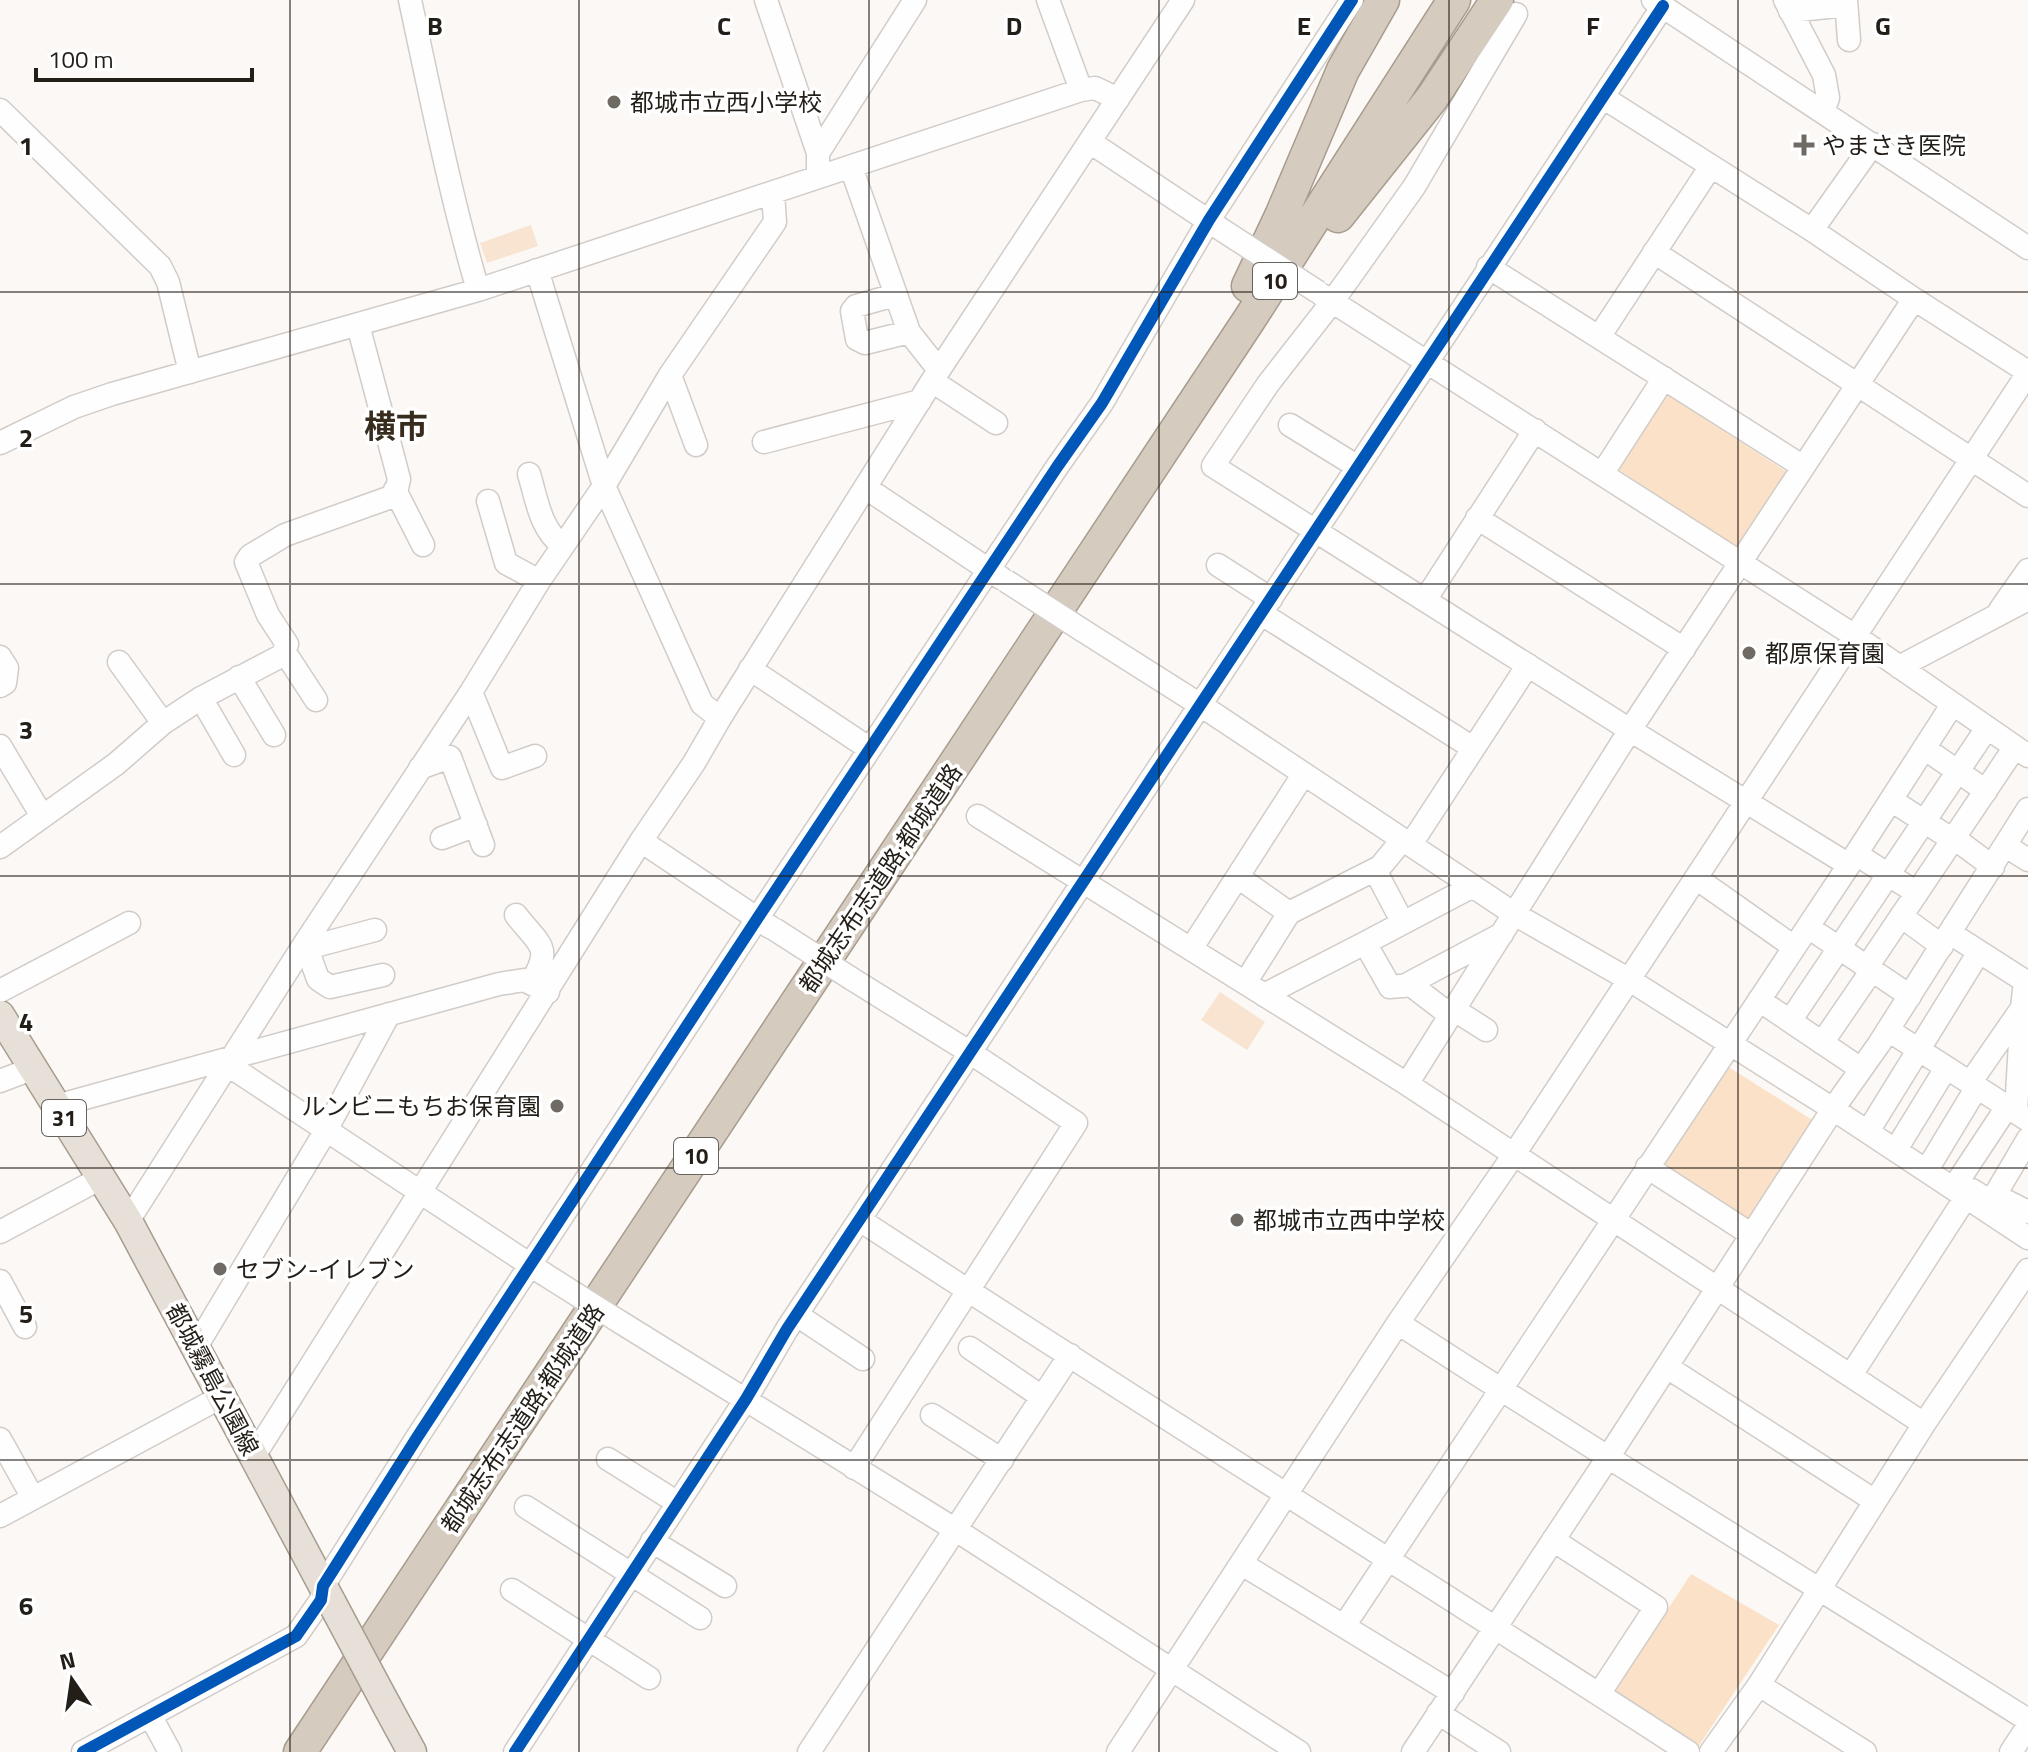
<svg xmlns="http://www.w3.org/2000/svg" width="2028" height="1752" font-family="'Titillium Web','Noto Sans JP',sans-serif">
	<rect width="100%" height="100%" fill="#fcf8f5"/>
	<path fill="#fae1c8" d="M 1665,393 L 1790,474 L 1740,549 L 1616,468 Z
		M 1730,1068 L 1817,1123 L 1750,1229 L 1656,1170 L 1720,1071 Z
		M 1691,1574 L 1779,1625 L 1698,1747 L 1614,1691 Z"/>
	<path fill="#f8e4d0" d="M 531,225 L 538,246 L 487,263 L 480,243 Z
		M 1220,992 L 1265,1022 L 1247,1050 L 1201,1020 Z"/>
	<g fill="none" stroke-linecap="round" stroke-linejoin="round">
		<g stroke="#d1ccc8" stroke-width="25">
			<path id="minor" d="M 410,0 C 431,97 450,194 478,290
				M 766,0 L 818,153
				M 1048,0 L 1081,90
				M 1653,0 L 2028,248
				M 1785,0 L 1824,75 L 1828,98 L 1823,111
				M 1846,0 L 1849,40
				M 1790,11 L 1846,5
				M 1516,14 L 1414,187 L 1332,302 L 1268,384 L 1213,466 L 1630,730 L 1849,865
				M 1604,98 L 1812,230 L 1914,299
				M 0,110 L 160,266 L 168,282 L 190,372
				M 1090,142 L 1219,228
				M 851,167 L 909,332 L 939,370
				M 818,177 L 818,153 L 915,0
				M 1812,230 L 1873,144
				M 1654,252 L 2028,496
				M 1488,267 L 1802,466
				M 537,270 L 604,486 L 702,704 L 720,718
				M 895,295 L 856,306 L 852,311 L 857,339 L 865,343 L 909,332
				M 1322,295 L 1855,636 L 2028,756
				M 1599,337 L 1711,166
				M 670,375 L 696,445
				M 932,381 L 996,423
				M 1290,425 L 1358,467
				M 764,442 L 920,401
				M 0,443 L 74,407 L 112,394 L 478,290 L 1081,90 L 1095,88 L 1118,99
				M 529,474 C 537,500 540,529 563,546
				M 1602,474 L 1664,378
				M 866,488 L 1001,578
				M 395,490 L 423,545
				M 488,501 L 506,563 L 539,581
				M 1477,518 L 1684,649
				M 1218,565 L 1271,599
				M 1425,600 L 1535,430
				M 2000,610 L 2028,570
				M 1262,614 L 1473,748
				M 1082,630 L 1202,706 L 1516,915 L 1628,979 L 1833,1109 L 2028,1238
				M 284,651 L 316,700
				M 0,657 L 7,668 L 5,683 L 0,686
				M 119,662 L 163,723
				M 1899,667 L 2028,599
				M 750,669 L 870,749
				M 239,677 L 274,735
				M 471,692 L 502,768 L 535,756
				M 201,698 L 234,755
				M 0,746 L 42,816
				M 1924,748 L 1986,791
				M 420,768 L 450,757 L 483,845
				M 1891,800 L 1953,840
				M 978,816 L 1407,1084 L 1924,1424
				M 442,838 L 476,825
				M 1954,838 L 1993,867
				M 641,841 L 770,927
				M 1411,844 L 1528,665
				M 2006,846 L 2028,860
				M 0,847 L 116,764 L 163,723 L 201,698 L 283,655 L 287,644 L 268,615 L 246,562 L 250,556 L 285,535 L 391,497 L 397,488 L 399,479 L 358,325
				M 1856,854 L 1917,893
				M 1375,870 L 1403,923
				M 1238,877 L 1289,913 L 1245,983
				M 1696,878 L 1794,947
				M 1289,913 L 1380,867 L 1403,839
				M 516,915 C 540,946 553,946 531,983
				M 1901,916 L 1942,946
				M 1808,927 L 1910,996
				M 1950,933 L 2028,983
				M 305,943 L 318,979 L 330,987 L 383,975
				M 307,948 L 375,930
				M 1191,949 L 1303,775
				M 1867,967 L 2015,747
				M 852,979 L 971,1053 L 1076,1123 L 854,1468
				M 1404,986 L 1502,934
				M 0,991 L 129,923
				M 1264,995 L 1365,943
				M 1759,1000 L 1861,1069
				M 1453,1009 L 1486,1030
				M 1450,1015 L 1411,985 L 1390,987 L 1365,943 L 1473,886
				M 1790,1021 L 1987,728
				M 1888,1030 L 2028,1120
				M 1822,1043 L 1872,970
				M 228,1065 L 544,1274
				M 0,1081 L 34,1068
				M 1970,1083 L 2022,1008 L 2025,981
				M 1407,1084 L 1630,730 L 1914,299 L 2028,372
				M 56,1106 L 499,984 L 524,980 L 548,992
				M 2016,1112 L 2022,1009
				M 1872,1125 L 1979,952
				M 1900,1143 L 1946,1068
				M 1931,1163 L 1977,1087
				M 1647,1167 L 1752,1235
				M 1958,1181 L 2007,1107
				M 1972,1190 L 1989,1201 L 2000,1198 L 2028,1212
				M 1992,1200 L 2028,1139
				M 860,1220 C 1134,1400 1413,1573 1688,1752
				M 128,1221 L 305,943 L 471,692 L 539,581 L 604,486 L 670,375 L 775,222 L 773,193
				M 0,1232 L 101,1178
				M 0,1281 L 25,1327
				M 797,1315 L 863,1359
				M 620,1322 L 956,1530 L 1299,1752
				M 1398,1323 C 1606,1459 1818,1587 2028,1720
				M 196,1347 L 325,1132 L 389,1014
				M 970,1348 L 1042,1397
				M 1667,1367 L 1875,1501
				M 1851,1375 L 1966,1197
				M 932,1415 L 1002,1460
				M 0,1439 L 33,1498
				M 254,1456 L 641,841 L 694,763 L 720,718 L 939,370 L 1183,0
				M 608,1459 L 678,1503
				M 526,1507 L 700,1618
				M 0,1516 L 223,1396
				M 1553,1540 L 1656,1607 L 1599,1694
				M 652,1541 L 725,1586
				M 1242,1564 L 1453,1693
				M 512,1590 L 649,1678
				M 1344,1626 L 1849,865 L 1952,705
				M 1759,1685 L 1865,1752
				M 1438,1713 L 1499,1752
				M 151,1717 L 170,1752
				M 83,1752 L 296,1636 L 321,1600 L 323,1586 L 418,1436 L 757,919 L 1057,467 L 1102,403 L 1209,220 L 1352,0
				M 515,1752 L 746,1399 L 787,1329 L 1663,6
				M 809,1752 L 1070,1355
				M 1118,1752 L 1398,1323 L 1513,1156 L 2028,373
				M 1413,1752 L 1607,1459 L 1833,1109 L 1879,1044 L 2028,809
				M 1711,1752 L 1759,1685 L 1924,1424 L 2028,1270
				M 2011,1752 L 2028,1726"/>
		</g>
		<g stroke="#a79c8e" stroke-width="31">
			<path id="major" d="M 0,1015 L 128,1221 L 332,1603
				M 387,1706 L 412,1752"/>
		</g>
		<g stroke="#a79c8e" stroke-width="35">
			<path id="highway" d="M 1338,216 L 1432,98 L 1497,0
				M 1248,286 L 1281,216 L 1343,70 L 1383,0
				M 300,1752 L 1249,320 L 1454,0"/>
		</g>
		<use href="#minor" stroke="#fffefe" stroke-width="22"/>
		<use href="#major" stroke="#e6e0d8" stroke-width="28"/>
		<use href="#highway" stroke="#d5ccbf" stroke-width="32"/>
		<g stroke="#d1ccc8" stroke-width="25" stroke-linecap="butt">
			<path id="minor-bridge" d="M 1219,228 L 1318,292
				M 1006,581 L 1082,630
				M 774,929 L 852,979
				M 544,1274 L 620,1322"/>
		</g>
		<g stroke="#a79c8e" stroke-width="31" stroke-linecap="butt">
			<path id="major-bridge" d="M 332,1603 L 387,1706"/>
		</g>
		<use href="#minor-bridge" stroke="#fffefe" stroke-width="22"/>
		<use href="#major-bridge" stroke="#e6e0d8" stroke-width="28"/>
		<g stroke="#fff" stroke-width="17">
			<path id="cycleway" d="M 83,1752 L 296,1636 L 321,1600 L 323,1586 L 418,1436 L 757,919 L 1057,467 L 1102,403 L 1209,220 L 1352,0
				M 515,1752 L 746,1399 L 787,1329 L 1663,6"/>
		</g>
		<use href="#cycleway" stroke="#0057b8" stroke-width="12"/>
	</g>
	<path fill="none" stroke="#241e18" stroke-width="2" stroke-opacity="0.55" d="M 290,0 L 290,1752M 579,0 L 579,1752M 869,0 L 869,1752M 1159,0 L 1159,1752M 1449,0 L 1449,1752M 1738,0 L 1738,1752M 0,292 L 2028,292M 0,584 L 2028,584M 0,876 L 2028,876M 0,1168 L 2028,1168M 0,1460 L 2028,1460"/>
	<g fill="#706a65" stroke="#fff" stroke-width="3">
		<circle cx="614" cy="102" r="8"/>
		<path d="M1800 133h8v8h8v8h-8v8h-8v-8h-8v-8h8z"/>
		<circle cx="1749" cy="653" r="8"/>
		<circle cx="557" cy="1106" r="8"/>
		<circle cx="1237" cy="1220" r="8"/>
		<circle cx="220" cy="1269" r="8"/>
	</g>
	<g text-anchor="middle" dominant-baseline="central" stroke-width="7" stroke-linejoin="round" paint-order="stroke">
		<g fill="#fff" stroke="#66625d" stroke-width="2">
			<rect x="1253" y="263" width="44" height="36" rx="6"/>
			<rect x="42" y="1100" width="44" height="36" rx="6"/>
			<rect x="674" y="1138" width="44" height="36" rx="6"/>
		</g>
		<g font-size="22" font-weight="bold" fill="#241e18">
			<text x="1275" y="281">10</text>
			<text x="64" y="1118">31</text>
			<text x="696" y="1156">10</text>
		</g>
		<g font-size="24" fill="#241e18" stroke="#fff" text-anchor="start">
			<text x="630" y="102">都城市立西小学校</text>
			<text x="1822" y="145">やまさき医院</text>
			<text x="1765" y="653">都原保育園</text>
			<text x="541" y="1106" text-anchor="end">ルンビニもちお保育園</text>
			<text x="1253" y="1220">都城市立西中学校</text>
			<text x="236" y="1269">セブン-イレブン</text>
		</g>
		<g font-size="24" fill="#241e18" stroke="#fff">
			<text transform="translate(880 878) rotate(-56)">都城志布志道路;都城道路</text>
			<text transform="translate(213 1379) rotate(62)">都城霧島公園線</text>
			<text transform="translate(522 1418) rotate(-56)">都城志布志道路;都城道路</text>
		</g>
		<g font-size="32" font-weight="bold" fill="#382c1f" stroke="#fff">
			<text x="396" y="426">横市</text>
		</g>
	</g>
	<g font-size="26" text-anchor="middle" font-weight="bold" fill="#241e18" stroke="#fff" stroke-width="7" stroke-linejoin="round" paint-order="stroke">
		<text x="435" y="35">B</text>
		<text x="724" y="35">C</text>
		<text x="1014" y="35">D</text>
		<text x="1304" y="35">E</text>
		<text x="1593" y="35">F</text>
		<text x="1883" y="35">G</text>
		<text x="26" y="155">1</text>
		<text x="26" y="447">2</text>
		<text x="26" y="739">3</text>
		<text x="26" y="1031">4</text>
		<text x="26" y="1323">5</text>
		<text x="26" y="1615">6</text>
	</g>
	<g transform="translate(72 1680) rotate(347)" stroke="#ffffff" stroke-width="6" paint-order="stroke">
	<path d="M0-6L14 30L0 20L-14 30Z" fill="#241e18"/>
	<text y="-12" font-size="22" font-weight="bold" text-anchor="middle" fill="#241e18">N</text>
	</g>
	<path d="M36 68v12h216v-12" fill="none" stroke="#241e18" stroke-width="4"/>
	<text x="48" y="68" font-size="24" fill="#241e18" stroke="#ffffff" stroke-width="6" paint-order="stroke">100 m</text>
</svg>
